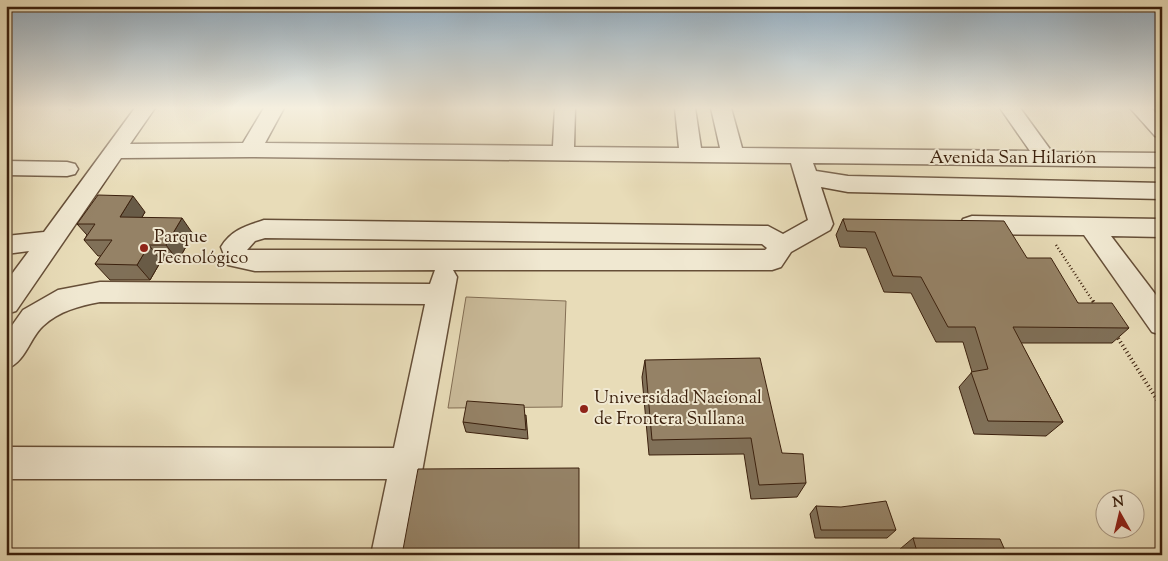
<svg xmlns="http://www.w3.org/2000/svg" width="1168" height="561" font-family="'Sorts Mill Goudy',serif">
	<rect width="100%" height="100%" fill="#e8dcb8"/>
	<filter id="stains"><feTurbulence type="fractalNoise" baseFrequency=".004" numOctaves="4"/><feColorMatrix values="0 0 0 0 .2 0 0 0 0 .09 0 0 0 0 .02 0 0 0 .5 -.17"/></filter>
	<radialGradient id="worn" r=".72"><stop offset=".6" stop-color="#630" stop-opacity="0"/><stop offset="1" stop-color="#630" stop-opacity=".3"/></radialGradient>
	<path fill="#cbbc9b" stroke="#836e54" d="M 466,297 L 566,301 L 562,407 L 448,408 Z"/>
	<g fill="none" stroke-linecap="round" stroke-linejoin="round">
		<path fill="#7f6a51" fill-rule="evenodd" d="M 70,108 L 74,108 L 70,111 L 68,110 Z"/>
		<g stroke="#664f38" stroke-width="3">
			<path id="minor" d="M 135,108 L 155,108 L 130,144 L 243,143 L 264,108 L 284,108 L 265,143 L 553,146 L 555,108 L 575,108 L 574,147 L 679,148 L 675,108 L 695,108 L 701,148 L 720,148 L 711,108 L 731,108 L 742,148 L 1030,151 L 1000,108 L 1020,108 L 1052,152 L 1162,153 L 1162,167 L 813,163 L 816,171 L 848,176 L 1162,183 L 1162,199 L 848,192 L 821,187 L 833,224 L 830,230 L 791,252 L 781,267 L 772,270 L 453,270 L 457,277 L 407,555 L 371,555 L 387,479 L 6,479 L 6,447 L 394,448 L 425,304 L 100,302 C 79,306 59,311 43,326 C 29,339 26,362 6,369 L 6,334 L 23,310 L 58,290 L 100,282 L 430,284 L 435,270 L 255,271 L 228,265 L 221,247 C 231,230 246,226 264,220 L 768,226 L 783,234 L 808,220 L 791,163 L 250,157 L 121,158 L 16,311 L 6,314 L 6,282 L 29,251 L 6,254 L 6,236 L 44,232 ZM 265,238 L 762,244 L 767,248 L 765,250 L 247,250 L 255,241 Z
				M 1130,108 L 1151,108 L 1162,119 L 1162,137 L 1155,136 Z
				M 6,161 L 67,162 L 75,164 L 78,169 L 75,174 L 67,176 L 6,175 Z
				M 972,216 L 1162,219 L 1162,237 L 1111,236 L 1162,303 L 1162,335 L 1152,332 L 1084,235 L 972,234 L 963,231 L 960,225 L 963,219 Z"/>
		</g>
		<path stroke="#3b200d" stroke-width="2.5" stroke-dasharray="1 2.5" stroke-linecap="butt" d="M 1056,245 L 1094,303"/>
		<path stroke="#3b200d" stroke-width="4" stroke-dasharray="1 3" stroke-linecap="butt" d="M 1093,301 L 1097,307
			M 1116,335 L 1161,406"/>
		<use href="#minor" fill="#f0e8d1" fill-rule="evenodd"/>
	</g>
	<path fill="#807058" stroke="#3b200d" d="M 145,212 L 142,217 L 193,234 L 178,261 L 161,261 L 150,280 L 110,280 L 95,264 L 101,256 L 98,256 L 84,240 L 87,235 L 77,224 Z
		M 843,219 L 1027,258 L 1078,303 L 1129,328 L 1112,343 L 1021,343 L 1063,422 L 1046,436 L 974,434 L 959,387 L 972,372 L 963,342 L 936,342 L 911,293 L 884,292 L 866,248 L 840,247 L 836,235 Z
		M 645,360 L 782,453 L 806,483 L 797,497 L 751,499 L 744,454 L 649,455 L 642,377 Z
		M 526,415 L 528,439 L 466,432 L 463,422 Z
		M 816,506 L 896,530 L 887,538 L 815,538 L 810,514 Z
		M 913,538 L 1007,555 L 902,555 L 900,549 Z"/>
	<path fill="#685b47" stroke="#3b200d" d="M 133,196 L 145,212 L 133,233 L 120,217 Z
		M 182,218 L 193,234 L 178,261 L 166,245 Z
		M 149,245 L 161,261 L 150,280 L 137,265 Z"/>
	<path fill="#958266" stroke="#3b200d" d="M 98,195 L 133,196 L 120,217 L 182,218 L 166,245 L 149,245 L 137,265 L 95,264 L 112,240 L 84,240 L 95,224 L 77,224 Z
		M 843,219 L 1004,221 L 1027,258 L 1051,258 L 1078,303 L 1112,303 L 1129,328 L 1013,327 L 1063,422 L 988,421 L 971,372 L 988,369 L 975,327 L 948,327 L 921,277 L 893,276 L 875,232 L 847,231 Z
		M 760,358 L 782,453 L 803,454 L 806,483 L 759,485 L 751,438 L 652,440 L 645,360 Z
		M 467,401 L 524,405 L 526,430 L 463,422 Z
		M 579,468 L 579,555 L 402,555 L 418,469 Z
		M 886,501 L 896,530 L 821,530 L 816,506 L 841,507 Z
		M 913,538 L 1000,539 L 1007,555 L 918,555 Z"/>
	<linearGradient id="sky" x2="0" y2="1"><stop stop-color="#90aabe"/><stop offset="0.58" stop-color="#f5efdf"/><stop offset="1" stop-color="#f5efdf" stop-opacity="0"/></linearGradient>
	<rect width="1168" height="186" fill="url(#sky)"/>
	<g fill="#8f2418" stroke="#f0e8d1" stroke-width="2">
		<circle cx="144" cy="248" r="5"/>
		<circle cx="584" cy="409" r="5"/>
	</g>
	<g text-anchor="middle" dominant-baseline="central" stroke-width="4" stroke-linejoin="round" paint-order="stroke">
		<g font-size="18" fill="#3b200d" stroke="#f0e8d1">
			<text x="1013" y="159">Avenida San Hilarión</text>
		</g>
		<g font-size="18" fill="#3b200d" stroke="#f0e8d1" text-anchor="start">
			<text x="154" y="238">Parque<tspan x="154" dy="21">Tecnológico</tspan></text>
			<text x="594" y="399">Universidad Nacional<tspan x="594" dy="21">de Frontera Sullana</tspan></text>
		</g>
	</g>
	<rect width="1168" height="561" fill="none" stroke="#e8dcb8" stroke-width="25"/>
	<rect x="8" y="8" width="1153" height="546" fill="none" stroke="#3b200d" stroke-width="2.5"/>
	<rect x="12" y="12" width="1143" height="536" fill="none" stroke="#3b200d"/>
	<g transform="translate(1120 514) rotate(352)"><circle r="24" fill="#f0e8d1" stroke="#a89883"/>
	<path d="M0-4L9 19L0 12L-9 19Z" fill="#8f2418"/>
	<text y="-8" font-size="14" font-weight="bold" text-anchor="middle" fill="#3b200d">N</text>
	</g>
	<rect width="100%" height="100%" filter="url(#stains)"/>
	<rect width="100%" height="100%" fill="url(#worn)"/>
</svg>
